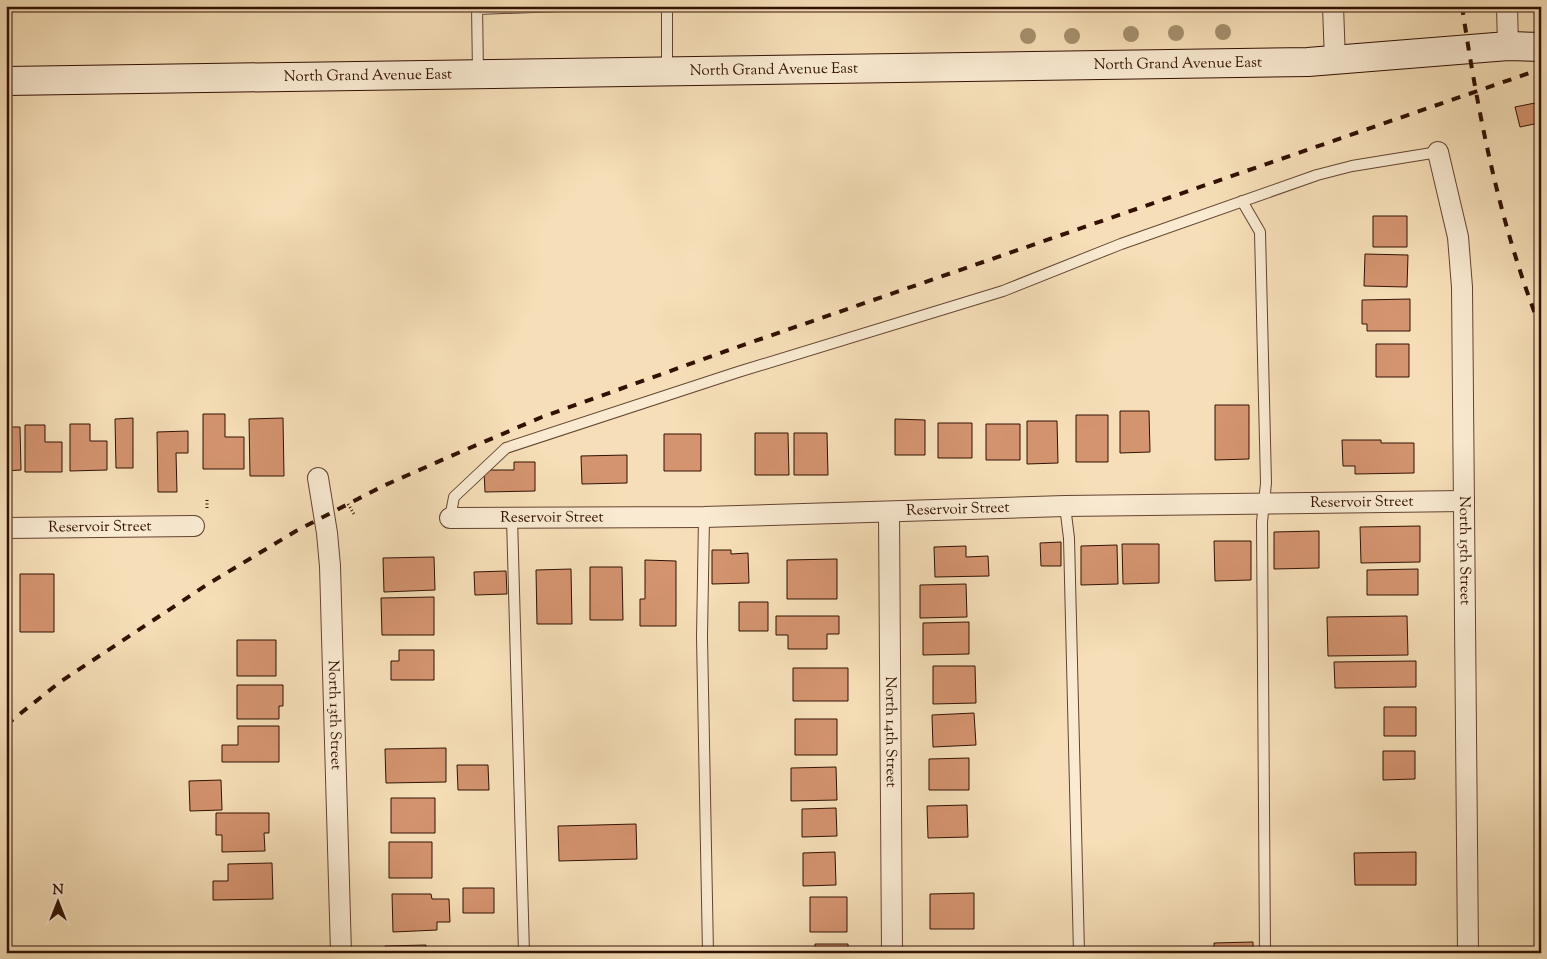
<svg xmlns="http://www.w3.org/2000/svg" width="1547" height="959" font-family="'Sorts Mill Goudy',serif">
	<rect width="100%" height="100%" fill="#f6dfb8"/>
	<filter id="stains"><feTurbulence type="fractalNoise" baseFrequency=".004" numOctaves="4"/><feColorMatrix values="0 0 0 0 .2 0 0 0 0 .09 0 0 0 0 .02 0 0 0 .5 -.17"/></filter>
	<radialGradient id="worn" r=".72"><stop offset=".6" stop-color="#630" stop-opacity="0"/><stop offset="1" stop-color="#630" stop-opacity=".3"/></radialGradient>
	<path fill="#d49470" stroke="#321103" d="M 1535,103 L 1539,123 L 1520,127 L 1515,107 Z
		M 1373,216 L 1407,216 L 1407,247 L 1373,247 Z
		M 1365,254 L 1408,255 L 1407,287 L 1364,286 Z
		M 1410,299 L 1410,331 L 1367,331 L 1367,324 L 1362,324 L 1362,300 Z
		M 1376,344 L 1409,344 L 1409,377 L 1376,377 Z
		M 1215,405 L 1249,405 L 1249,459 L 1215,460 Z
		M 1120,411 L 1149,411 L 1150,452 L 1120,453 Z
		M 203,414 L 225,414 L 225,437 L 244,437 L 244,469 L 203,469 Z
		M 1076,415 L 1108,415 L 1108,462 L 1076,462 Z
		M 133,418 L 133,468 L 116,468 L 115,419 Z
		M 283,418 L 284,476 L 250,476 L 249,419 Z
		M 895,419 L 925,420 L 925,455 L 895,455 Z
		M 1027,421 L 1057,421 L 1058,463 L 1027,464 Z
		M 938,423 L 972,423 L 972,458 L 938,458 Z
		M 70,424 L 90,424 L 90,441 L 107,441 L 107,470 L 70,471 Z
		M 986,424 L 1020,424 L 1020,460 L 986,460 Z
		M 25,425 L 45,425 L 45,442 L 62,442 L 62,472 L 25,472 Z
		M 6,427 L 20,427 L 21,470 L 6,471 Z
		M 188,431 L 188,453 L 176,453 L 177,492 L 158,492 L 157,432 Z
		M 755,433 L 788,433 L 789,475 L 755,475 Z
		M 794,433 L 827,433 L 828,475 L 794,475 Z
		M 664,434 L 701,434 L 701,471 L 664,471 Z
		M 1342,440 L 1381,440 L 1381,443 L 1414,443 L 1414,473 L 1355,474 L 1355,466 L 1343,466 Z
		M 627,455 L 627,483 L 582,484 L 581,456 Z
		M 514,462 L 535,462 L 535,491 L 485,492 L 484,470 L 514,470 Z
		M 1420,526 L 1420,562 L 1361,563 L 1360,527 Z
		M 1319,531 L 1319,568 L 1274,569 L 1274,532 Z
		M 1214,541 L 1251,541 L 1251,580 L 1215,581 Z
		M 1061,542 L 1061,566 L 1041,566 L 1040,543 Z
		M 1122,544 L 1159,544 L 1159,583 L 1123,584 Z
		M 1117,545 L 1118,584 L 1081,585 L 1081,546 Z
		M 966,546 L 966,557 L 988,556 L 989,576 L 935,577 L 934,547 Z
		M 712,550 L 731,550 L 731,554 L 748,553 L 749,583 L 712,584 Z
		M 434,557 L 435,590 L 384,592 L 383,558 Z
		M 837,559 L 837,599 L 787,599 L 787,560 Z
		M 645,560 L 676,561 L 676,626 L 640,626 L 640,599 L 645,599 Z
		M 590,567 L 622,567 L 623,620 L 590,620 Z
		M 571,569 L 572,624 L 537,624 L 536,570 Z
		M 1418,569 L 1418,595 L 1367,595 L 1367,570 Z
		M 506,571 L 507,594 L 475,595 L 474,572 Z
		M 20,574 L 54,574 L 54,632 L 20,632 Z
		M 6,578 L 8,578 L 8,614 L 6,614 Z
		M 966,584 L 967,617 L 920,618 L 920,585 Z
		M 434,597 L 434,635 L 382,635 L 381,598 Z
		M 739,602 L 768,602 L 768,631 L 739,631 Z
		M 776,616 L 839,616 L 839,634 L 827,634 L 827,649 L 788,649 L 788,635 L 776,635 Z
		M 1407,616 L 1408,655 L 1328,656 L 1327,617 Z
		M 969,622 L 969,654 L 923,655 L 923,623 Z
		M 237,640 L 276,640 L 276,676 L 237,676 Z
		M 399,650 L 434,650 L 434,680 L 391,680 L 391,661 L 399,661 Z
		M 1416,661 L 1416,687 L 1335,688 L 1334,662 Z
		M 933,666 L 975,666 L 976,703 L 933,704 Z
		M 793,668 L 848,668 L 848,701 L 793,701 Z
		M 237,685 L 283,685 L 283,706 L 279,706 L 279,719 L 237,719 Z
		M 1384,707 L 1416,707 L 1416,736 L 1384,736 Z
		M 974,713 L 976,745 L 933,747 L 932,715 Z
		M 795,719 L 837,719 L 837,755 L 795,755 Z
		M 238,726 L 279,726 L 279,762 L 222,762 L 222,745 L 238,745 Z
		M 446,748 L 446,782 L 386,783 L 385,749 Z
		M 1383,751 L 1415,751 L 1415,779 L 1383,780 Z
		M 969,758 L 969,790 L 929,790 L 929,759 Z
		M 457,765 L 488,765 L 489,790 L 458,790 Z
		M 836,767 L 837,800 L 791,801 L 791,768 Z
		M 221,780 L 222,810 L 190,811 L 189,781 Z
		M 391,798 L 435,798 L 435,833 L 391,833 Z
		M 967,805 L 968,837 L 928,838 L 927,806 Z
		M 836,808 L 837,836 L 802,837 L 802,809 Z
		M 216,813 L 269,813 L 269,833 L 264,833 L 265,851 L 222,852 L 222,835 L 216,835 Z
		M 636,824 L 637,859 L 559,861 L 558,826 Z
		M 389,842 L 432,842 L 432,878 L 389,878 Z
		M 835,852 L 836,885 L 803,886 L 803,853 Z
		M 1416,852 L 1416,885 L 1355,885 L 1354,853 Z
		M 272,863 L 273,899 L 213,900 L 213,881 L 228,881 L 228,864 Z
		M 463,888 L 494,888 L 494,913 L 463,913 Z
		M 974,893 L 974,929 L 930,929 L 930,894 Z
		M 392,894 L 431,894 L 432,899 L 449,899 L 450,922 L 437,922 L 437,930 L 393,932 Z
		M 810,897 L 847,897 L 847,932 L 810,932 Z
		M 1253,942 L 1253,953 L 1214,953 L 1214,943 Z
		M 815,944 L 848,944 L 848,953 L 815,953 Z
		M 426,945 L 426,953 L 385,953 L 385,946 Z"/>
	<g fill="none" stroke-linecap="round" stroke-linejoin="round">
		<g stroke="#634430" stroke-width="12">
			<path id="lane" d="M 477,6 L 478,73
				M 477,9 L 560,6
				M 667,70 L 667,6
				M 1242,201 L 1260,232 L 1266,483 L 1262,522 L 1265,953
				M 1065,506 L 1069,538 L 1079,953
				M 704,517 L 702,637 L 708,953
				M 450,518 L 454,497 L 506,448 L 738,372 L 1003,291 L 1121,244 L 1317,175 L 1352,166 L 1438,152
				M 512,518 L 524,953"/>
		</g>
		<g stroke="#634430" stroke-width="22">
			<g id="street">
				<path d="M 1333,6 L 1335,61"/>
				<path d="M 1507,6 L 1508,46"/>
				<path id="s1" d="M 1438,152 L 1458,237 L 1462,287 L 1468,953"/>
				<path id="s2" d="M 318,478 L 327,533 L 330,566 L 341,953"/>
				<path id="s3" d="M 889,512 L 892,953"/>
				<path id="s4" d="M 450,518 L 704,517 L 1065,506 L 1464,501"/>
				<path id="s5" d="M 6,528 L 194,526"/>
			</g>
		</g>
		<g stroke="#321103" stroke-width="30">
			<g id="secondary">
				<path id="s6" d="M 6,81 L 1308,62 L 1508,46 L 1541,47"/>
			</g>
		</g>
		<path stroke="#321103" stroke-width="3" stroke-dasharray="1 2.5" stroke-linecap="butt" d="M 207,500 L 207,510
			M 348,504 L 354,514"/>
		<use href="#lane" stroke="#f9ead1" stroke-width="10"/>
		<use href="#street" stroke="#f9ead1" stroke-width="20"/>
		<use href="#secondary" stroke="#f9ead1" stroke-width="28"/>
		<path stroke="#321103" stroke-width="4" stroke-dasharray="9 9" stroke-linecap="butt" d="M 1462,6 C 1478,115 1500,226 1541,329
			M 6,725 L 60,682 L 208,584 L 296,531 L 383,486 L 451,456 L 542,417 L 726,351 L 1541,69"/>
	</g>
	<g fill="#a5906f">
		<circle cx="1223" cy="32" r="8"/>
		<circle cx="1176" cy="33" r="8"/>
		<circle cx="1131" cy="34" r="8"/>
		<circle cx="1028" cy="36" r="8"/>
		<circle cx="1072" cy="36" r="8"/>
	</g>
	<g text-anchor="middle" dominant-baseline="central" stroke-width="4.5" stroke-linejoin="round" paint-order="stroke">
		<g font-size="15" fill="#321103" stroke="#f9ead1">
			<text stroke="none"><textPath href="#s6" startOffset="1172">North Grand Avenue East</textPath></text>
			<text stroke="none"><textPath href="#s6" startOffset="768">North Grand Avenue East</textPath></text>
			<text stroke="none"><textPath href="#s6" startOffset="362">North Grand Avenue East</textPath></text>
			<text stroke="none"><textPath href="#s4" startOffset="912">Reservoir Street</textPath></text>
			<text stroke="none"><textPath href="#s4" startOffset="508">Reservoir Street</textPath></text>
			<text stroke="none"><textPath href="#s4" startOffset="102">Reservoir Street</textPath></text>
			<text stroke="none"><textPath href="#s5" startOffset="94">Reservoir Street</textPath></text>
			<text stroke="none"><textPath href="#s1" startOffset="401">North 15th Street</textPath></text>
			<text stroke="none"><textPath href="#s2" startOffset="238">North 13th Street</textPath></text>
			<text stroke="none"><textPath href="#s3" startOffset="220">North 14th Street</textPath></text>
		</g>
	</g>
	<rect width="1547" height="959" fill="none" stroke="#f6dfb8" stroke-width="25"/>
	<rect x="8" y="8" width="1532" height="944" fill="none" stroke="#321103" stroke-width="2.5"/>
	<rect x="12" y="12" width="1522" height="934" fill="none" stroke="#321103"/>
	<g transform="translate(58 902)" stroke="#f9ead1" stroke-width="4" paint-order="stroke">
	<path d="M0-4L9 19L0 12L-9 19Z" fill="#321103"/>
	<text y="-8" font-size="14" font-weight="bold" text-anchor="middle" fill="#321103">N</text>
	</g>
	<rect width="100%" height="100%" filter="url(#stains)"/>
	<rect width="100%" height="100%" fill="url(#worn)"/>
</svg>
